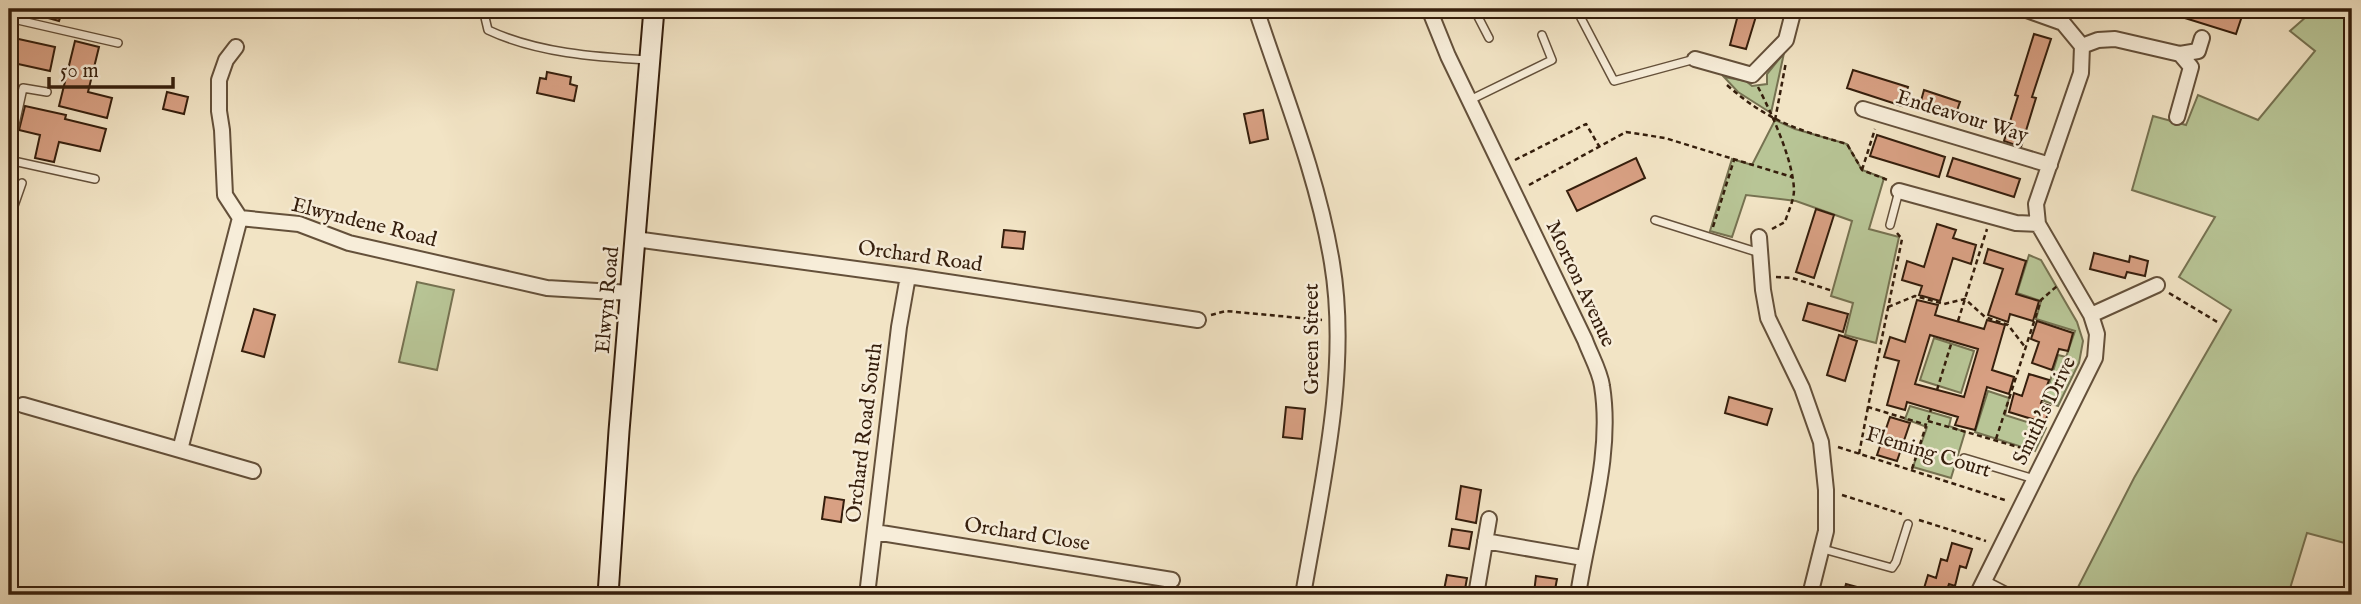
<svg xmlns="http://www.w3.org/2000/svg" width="2361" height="604" font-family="'IM FELL English',serif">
	<rect width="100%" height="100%" fill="#f2e4c5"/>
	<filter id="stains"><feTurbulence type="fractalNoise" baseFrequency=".00286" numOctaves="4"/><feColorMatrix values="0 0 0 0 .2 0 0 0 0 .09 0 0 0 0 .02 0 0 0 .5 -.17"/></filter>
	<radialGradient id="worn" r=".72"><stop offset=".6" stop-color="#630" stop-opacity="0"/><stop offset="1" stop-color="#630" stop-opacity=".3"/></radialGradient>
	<path fill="#b8c596" stroke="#767251" stroke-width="2" d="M 2315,9 L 2352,9 L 2352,545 L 2307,533 L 2288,595 L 2074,595 L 2134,478 L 2231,310 L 2179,277 L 2215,217 L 2132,190 L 2153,116 L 2186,125 L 2198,95 L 2258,120 L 2315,51 L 2290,31 Z
		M 1784,53 L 1771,113 L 1738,92 L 1724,77 L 1746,81 L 1752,86 L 1767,84 L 1767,74 Z
		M 1775,120 L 1795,129 L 1847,144 L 1862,170 L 1884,178 L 1869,229 L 1899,237 L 1876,343 L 1845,335 L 1853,303 L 1831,296 L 1852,221 L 1796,201 L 1746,195 L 1732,237 L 1710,231 L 1732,159 L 1752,165 Z
		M 2029,255 L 2041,260 L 2077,322 L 2083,341 L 2079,363 L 2058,406 L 2044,401 L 2058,355 L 2066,357 L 2075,331 L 2036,319 L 2041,301 L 2017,293 Z
		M 417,282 L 454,290 L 437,370 L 399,362 Z
		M 1934,338 L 1974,351 L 1961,393 L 1920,380 Z
		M 1988,391 L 2009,398 L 2005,415 L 2046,428 L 2035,451 L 1975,432 Z
		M 1910,406 L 1951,418 L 1949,426 L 1965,432 L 1951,478 L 1913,467 L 1927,427 L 1905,419 Z"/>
	<path fill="#d8a083" stroke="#351e0c" stroke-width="2" fill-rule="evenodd" d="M 16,9 L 63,9 L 59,21 Z
		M 325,9 L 360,9 L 358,18 L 325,11 Z
		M 1735,9 L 1753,9 L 1753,12 L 1757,13 L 1746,49 L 1730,45 L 1739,11 Z
		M 2156,9 L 2219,9 L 2242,16 L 2236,34 Z
		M 2034,34 L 2051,39 L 2032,97 L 2036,98 L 2021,147 L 2004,141 L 2018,96 L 2015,95 Z
		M 14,38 L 55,47 L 50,71 L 9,62 L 9,65 L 9,41 L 13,42 Z
		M 75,41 L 99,47 L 88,92 L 112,98 L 107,118 L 59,106 Z
		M 1853,70 L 1908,87 L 1902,106 L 1847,88 Z
		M 547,72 L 571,77 L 570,84 L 577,86 L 574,101 L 537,93 L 540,78 L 546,79 Z
		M 1924,90 L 1960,102 L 1954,119 L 1919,108 Z
		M 167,92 L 188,97 L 184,114 L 163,109 Z
		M 25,106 L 66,115 L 65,119 L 106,129 L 100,151 L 59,142 L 54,162 L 35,158 L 40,135 L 19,130 Z
		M 1263,110 L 1268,139 L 1250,143 L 1244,114 Z
		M 1877,135 L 1945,157 L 1939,177 L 1870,156 Z
		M 1636,158 L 1645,178 L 1577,211 L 1567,191 Z
		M 1953,158 L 2020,179 L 2014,197 L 1947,176 Z
		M 1816,209 L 1834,215 L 1814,278 L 1796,272 Z
		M 1937,224 L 1956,230 L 1953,238 L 1976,245 L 1971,264 L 1953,258 L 1940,301 L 1919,295 L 1922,286 L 1902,280 L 1907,261 L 1924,267 Z
		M 1004,230 L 1025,232 L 1023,249 L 1002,247 Z
		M 1988,249 L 2026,261 L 2016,294 L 2039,301 L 2033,321 L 2010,314 L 2008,322 L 1988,315 L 2003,269 L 1984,263 Z
		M 2094,253 L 2129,262 L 2130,256 L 2148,261 L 2145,276 L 2127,272 L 2125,278 L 2090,269 Z
		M 1917,300 L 1938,305 L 1935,315 L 1984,329 L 1987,320 L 2005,325 L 1992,370 L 2014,377 L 2009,394 L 1987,387 L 1975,430 L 1955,425 L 1958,417 L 1907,402 L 1905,410 L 1887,405 L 1899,361 L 1884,357 L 1890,337 L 1905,342 ZM 1930,335 L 1978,349 L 1964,397 L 1915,384 Z
		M 1808,303 L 1848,314 L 1843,332 L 1803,320 Z
		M 254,309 L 275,315 L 264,357 L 242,351 Z
		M 2037,321 L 2073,333 L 2068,351 L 2059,349 L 2052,370 L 2032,363 L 2039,342 L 2031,339 Z
		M 1839,335 L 1857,341 L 1845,381 L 1827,375 Z
		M 2029,374 L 2049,380 L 2041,403 L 2050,406 L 2045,423 L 2009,412 L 2014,393 L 2022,396 Z
		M 1729,397 L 1772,409 L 1767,425 L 1725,413 Z
		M 1286,407 L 1305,409 L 1302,439 L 1283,437 Z
		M 1890,417 L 1910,423 L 1897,461 L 1877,455 Z
		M 1461,486 L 1481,490 L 1476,523 L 1456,519 Z
		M 825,497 L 844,500 L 841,522 L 822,519 Z
		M 1452,529 L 1472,532 L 1469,549 L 1449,546 Z
		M 1952,543 L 1972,549 L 1966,568 L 1960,566 L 1955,586 L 1949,584 L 1945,595 L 1922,595 L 1928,575 L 1936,578 L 1941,559 L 1947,561 Z
		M 1447,575 L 1467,578 L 1464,595 L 1443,595 Z
		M 1536,576 L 1557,579 L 1554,595 L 1534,593 Z
		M 1846,584 L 1886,595 L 1843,595 Z
		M 634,587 L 655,589 L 654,595 L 633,595 Z"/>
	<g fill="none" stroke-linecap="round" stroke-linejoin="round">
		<g stroke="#64503a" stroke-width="10">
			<path id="lane" d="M 483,9 L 488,30 C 537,53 595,57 649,60
				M 1474,9 L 1489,38
				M 1431,14 L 1443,9
				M 9,18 L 118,43
				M 1581,18 L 1614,81 L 1695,59
				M 1470,100 L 1552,60 L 1542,35
				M 9,152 L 23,88 L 47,92
				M 9,160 L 95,179
				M 9,220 L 22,183
				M 1655,220 L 1760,253
				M 1890,225 L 1899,191
				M 1964,458 L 2034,479
				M 1823,549 L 1892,568 L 1896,562 L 1908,524
				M 1985,580 L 2014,595"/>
		</g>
		<g stroke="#64503a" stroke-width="18">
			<path id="street" d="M 1256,9 C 1283,91 1318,177 1332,263 C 1350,370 1321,489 1303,595
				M 1429,9 L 1448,56 L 1585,340 C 1590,354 1600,371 1602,386 C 1613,455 1588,527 1578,595
				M 2024,9 L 2063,23 L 2082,46 L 2098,40 L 2115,39 L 2180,54 L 2191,67 L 2177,117
				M 236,47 L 226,60 L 219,80 L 219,111 L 222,130 L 225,195 L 240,218
				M 2180,54 L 2198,51 L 2202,38
				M 1695,59 L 1752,75 L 1786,40 L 1794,9
				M 1863,109 L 2050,165
				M 1899,191 L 2016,223 L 2038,224
				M 1759,237 L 1763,290 L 1768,318 L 1802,388 L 1821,442 L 1826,490 L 1826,531 L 1810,595
				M 635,239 L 908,276 L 1198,320
				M 2091,315 L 2157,285
				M 23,405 L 180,450 L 240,218 L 299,224 L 349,243 L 547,288 L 631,293
				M 180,450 L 253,471
				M 875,532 L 1172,580
				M 1485,541 L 1583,558
				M 867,595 L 899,327 L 908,276
				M 1476,595 L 1489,519
				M 1977,595 L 2095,358 L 2097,334 L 2091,315 L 2038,224 L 2036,204 L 2081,73 L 2082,46"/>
		</g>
		<g stroke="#351e0c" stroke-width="23">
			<path id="secondary" d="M 608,595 L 619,431 L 654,9"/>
		</g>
		<path stroke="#351e0c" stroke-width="2.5" stroke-dasharray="5 3.5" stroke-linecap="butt" d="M 1727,85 C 1766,120 1797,130 1847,144 L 1862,170 L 1890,181
			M 1758,87 C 1772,114 1793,160 1794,190 C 1794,200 1788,212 1785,222 L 1772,229
			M 1775,120 L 1786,62
			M 1515,160 L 1586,124 L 1599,146
			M 1862,170 L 1875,129
			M 1529,185 L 1626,132 L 1665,138 L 1792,177
			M 1713,227 L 1734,160
			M 1897,233 L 1902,239 L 1868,407 L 1927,425
			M 1776,277 L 1792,278 L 1833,291
			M 2169,293 L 2219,323
			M 1888,307 L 1915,296 L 1944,304 L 1965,299 L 1985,317 L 2008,325 L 2025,347
			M 1211,315 L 1226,311 L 1322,320
			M 1958,321 L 1987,229
			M 1937,390 L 1952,341
			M 1928,420 L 1931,409
			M 1928,421 L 2032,451
			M 1996,439 L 2041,300 L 2057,286
			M 1838,447 L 2008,501
			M 1859,454 L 1868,407
			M 1912,469 L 1926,426
			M 1842,495 L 1902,514
			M 1919,520 L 1986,541"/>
		<use href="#lane" stroke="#f7edd9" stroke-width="7"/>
		<use href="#street" stroke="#f7edd9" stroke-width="14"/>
		<use href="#secondary" stroke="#f7edd9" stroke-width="19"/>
	</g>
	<g text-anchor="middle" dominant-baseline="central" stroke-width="5" stroke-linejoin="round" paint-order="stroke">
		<g font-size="21" fill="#351e0c" stroke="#f7edd9">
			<text transform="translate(1962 117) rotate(17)">Endeavour Way</text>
			<text transform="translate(364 223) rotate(14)">Elwyndene Road</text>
			<text transform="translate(920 257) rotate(8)">Orchard Road</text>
			<text transform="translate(1580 284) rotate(65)">Morton Avenue</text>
			<text transform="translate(608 300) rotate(-85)">Elwyn Road</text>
			<text transform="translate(1312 339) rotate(-90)">Green Street</text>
			<text transform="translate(2045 411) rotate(-64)">Smith's Drive</text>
			<text transform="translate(865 433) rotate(-83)">Orchard Road South</text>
			<text transform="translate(1928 453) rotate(17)">Fleming Court</text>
			<text transform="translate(1027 535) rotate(9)">Orchard Close</text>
		</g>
	</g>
	<rect width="2361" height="604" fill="none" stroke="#f2e4c5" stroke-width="35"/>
	<rect x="10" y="10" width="2340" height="583" fill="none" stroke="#351e0c" stroke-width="3.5"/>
	<rect x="18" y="18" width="2326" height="569" fill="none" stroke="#351e0c" stroke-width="2"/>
	<path d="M49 77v10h124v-10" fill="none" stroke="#351e0c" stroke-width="3.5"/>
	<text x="60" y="77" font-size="21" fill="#351e0c" stroke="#f7edd9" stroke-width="5" paint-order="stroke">50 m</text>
	<rect width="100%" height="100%" filter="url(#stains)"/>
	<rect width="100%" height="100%" fill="url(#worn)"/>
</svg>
